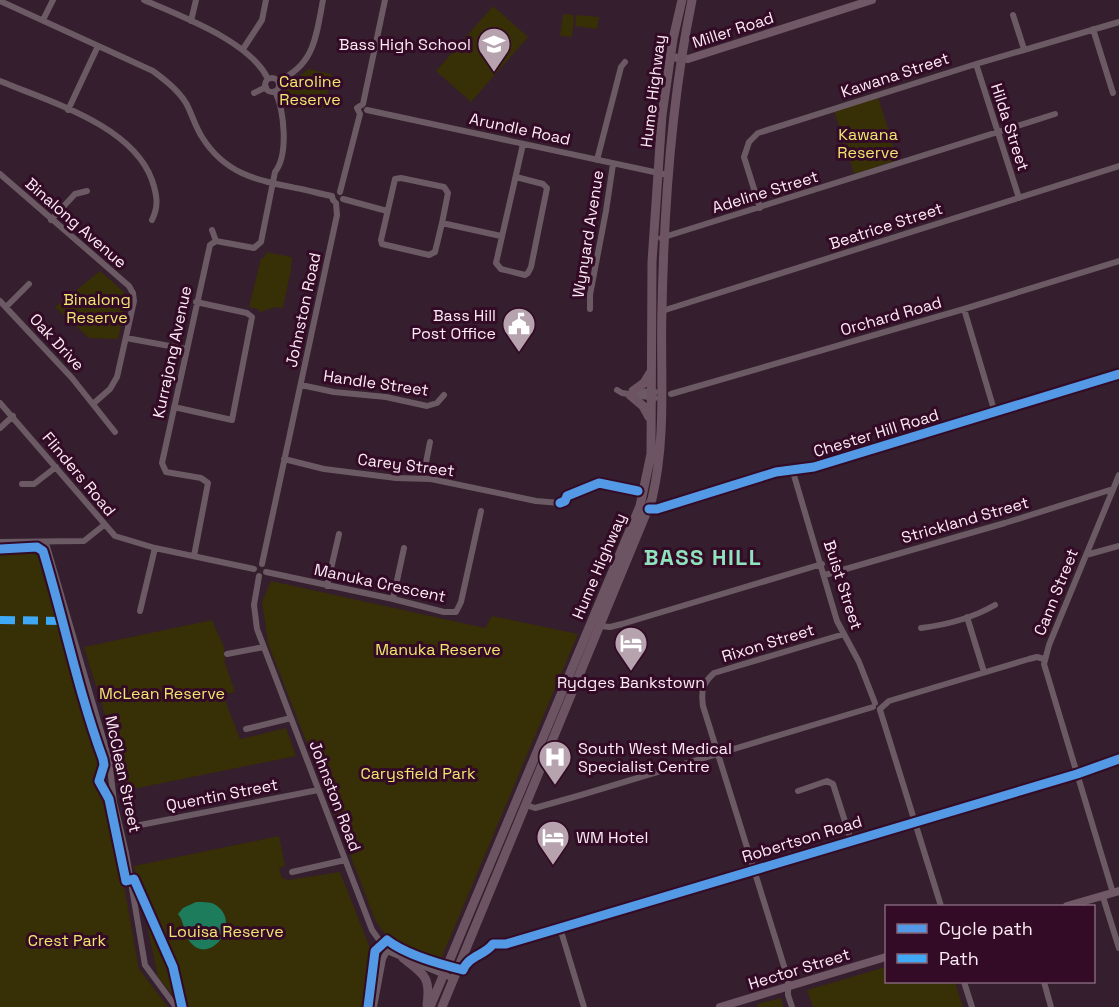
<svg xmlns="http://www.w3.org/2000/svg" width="1119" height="1007" font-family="'Space Grotesk',sans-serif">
	<rect width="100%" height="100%" fill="#351e2d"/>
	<path fill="#372f06" d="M 493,6 L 528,37 L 471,102 L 436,71 Z
		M 563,14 L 574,15 L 572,37 L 560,36 Z
		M 576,15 L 599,17 L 597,29 L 575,26 Z
		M 308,69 L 332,74 L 324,108 L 288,107 C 287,103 285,97 284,93 C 283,87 302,75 308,69 Z
		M 878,97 L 898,160 L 854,174 L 834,111 Z
		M 266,252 L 292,257 L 291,270 L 283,308 L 276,307 L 260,312 L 258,309 L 249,307 L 261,258 L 264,258 Z
		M 100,271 L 123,291 L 127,298 L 118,339 L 89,338 L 55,307 Z
		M 0,550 L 42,551 L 103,769 L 139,969 L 168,1007 L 0,1007 Z
		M 271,581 L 485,628 L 492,616 L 578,634 L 439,964 L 391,942 L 376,922 L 268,643 L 262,602 Z
		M 212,620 L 224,647 L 225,663 L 235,692 L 223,695 L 240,739 L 286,728 L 296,756 L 128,790 L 84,647 Z
		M 279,836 L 285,866 L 279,868 L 282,878 L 288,880 L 340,872 L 374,958 L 365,1007 L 182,1007 L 158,977 L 134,866 Z
		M 886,967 L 886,982 L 955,982 L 963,1007 L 813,1007 L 807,990 Z
		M 781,998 L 783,1007 L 758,1007 L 757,1004 Z"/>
	<path fill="#1c7c5b" d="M 196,902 C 201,902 210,902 214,904 C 244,921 211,966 191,943 C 183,935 185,922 178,914 L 183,908 Z"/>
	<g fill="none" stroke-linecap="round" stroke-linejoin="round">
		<path stroke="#6b5a64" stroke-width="6" d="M 144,0 C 182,17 250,41 268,79
			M 0,1 L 153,71 C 165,80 178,90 186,103 C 192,114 195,126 202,137 C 225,174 256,180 296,188 C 308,190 320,194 332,196
			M 1013,15 L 1024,49
			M 43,20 L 53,0
			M 191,21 L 196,0
			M 1093,29 L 1113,93
			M 243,49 L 262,20 L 266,0
			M 976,64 L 1019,198
			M265 85a7 7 0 1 1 14 0a7 7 0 1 1-14 0Z
			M 0,81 C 50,102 132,125 152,180 C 157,195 159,206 152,220
			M 278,81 C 315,65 316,36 323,0
			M 254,93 L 266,87
			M 68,110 L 98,46
			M 367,110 L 668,175
			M 597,160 L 621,67 L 625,62
			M 0,174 L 129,286 L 133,293 L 134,301 L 117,377 L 110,389 L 94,403
			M 516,177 L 543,184 L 547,188 L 531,267 L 528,273 L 525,275 L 501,269 L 496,263 L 523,144
			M 340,192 L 360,114 L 357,108 L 363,104 L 385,0
			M 343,199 L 387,211
			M 760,208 L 744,157 L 749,142 L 758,133 L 976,64 L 1119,22
			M 51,220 L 75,194 L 87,191
			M 442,223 L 435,252 L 429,255 L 382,244 L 381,240 L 395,179 L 401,178 L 444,187 L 448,193 L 442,223 L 501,236
			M 212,230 L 216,241
			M 661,238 L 1055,114
			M 0,301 L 72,378 L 115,432
			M 6,307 L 29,284
			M 590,309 L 590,295 L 606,211 L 613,164
			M 964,309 L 995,413
			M 662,311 L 1119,166
			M 126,338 L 186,349
			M 301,385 L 334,392 L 386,397 L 427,406 L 437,403 L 444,395
			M 617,390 L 622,393 L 655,398
			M 632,391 L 655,392
			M 671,394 L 964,309 L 1119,261
			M 0,403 L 115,536 L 155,548 L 254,569
			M 174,407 L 232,420 L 252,317 L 247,313 L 196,302
			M 0,428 L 13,416
			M 284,459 L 324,469 L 396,478 L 431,479 L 536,501 L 560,503
			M 793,472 L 837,621 L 859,662 L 875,703
			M 423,478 L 430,442
			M 22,484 L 34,484 L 56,467
			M 645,508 L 657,509 L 776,472 L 814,467 L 1119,374
			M 0,542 L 84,541 L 104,525
			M 46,543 L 109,759 L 114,802 L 126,853 L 145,965 L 176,1007
			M 1086,555 L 1119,546
			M 194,556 L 208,483 L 201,478 L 166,472 L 162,463 L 210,245 L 216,241 L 254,248 L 261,242 L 275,172 C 289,154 284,110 275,91
			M 262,564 L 337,215 L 336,203 L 333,200 L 332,196
			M 266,572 L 393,599 L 444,612 L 456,612 L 461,602 L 481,511
			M 825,575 L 1005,523 L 1113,489
			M 259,576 L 254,605 L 257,629 L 372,930 L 387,951 L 454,979
			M 327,586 L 339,534
			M 393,599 L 404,548
			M 140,611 L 155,548
			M 967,617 L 984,672
			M 600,626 L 610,627 L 622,624 L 822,564
			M 921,628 C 946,625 974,617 995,605
			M 227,654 L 264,647
			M 880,709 L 889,701 L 1029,659 L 1037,657 L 1044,659
			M 880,710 L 941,906
			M 246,729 L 291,718
			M 1099,766 L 1119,759
			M 798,791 L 827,781 L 833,784 L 851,840
			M 526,805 L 535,808 L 581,795 L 873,707
			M 130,827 L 318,790
			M 292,872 L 345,860
			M 1113,893 L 1044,664 L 1049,645 L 1119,475
			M 1103,897 L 1119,948
			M 560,928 L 584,1007
			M 493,944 L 506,944 L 1077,774
			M 964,982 L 972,1007
			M 1044,982 L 1051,1007
			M 374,1007 L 383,959 L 387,951
			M 792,1007 L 788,995 L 788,979 L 703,706 C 701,691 702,684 714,673 L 844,634"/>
		<path stroke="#705866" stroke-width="8" d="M 670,57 L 688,59 L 872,0
			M 1067,906 L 1119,891
			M 720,1007 L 886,957"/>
		<path stroke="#6c5463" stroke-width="9" d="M 633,391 L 644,383 L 650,373
			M 630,395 L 643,406 L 649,417
			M 403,958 C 424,974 431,977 427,1005
			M 430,1007 L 640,506 L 651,454 L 652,262 L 662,115 L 673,39 L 682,0
			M 442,1007 L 652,499 C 667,435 660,374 662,309 C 664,205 671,102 692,0"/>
		<path stroke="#3fa9f5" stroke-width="8" stroke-dasharray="15 8" stroke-linecap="butt" d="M 0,620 L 64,621"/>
		<g stroke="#330b26" stroke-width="13">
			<path id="cycleway" d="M 560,503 L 565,501 L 567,496 L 599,483 L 638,491
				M 649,509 L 657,509 L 776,472 L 814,467 L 1119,374
				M 0,549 L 37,547 L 43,551 C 64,620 78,691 103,759 L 104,765 L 99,781 L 109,799 L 126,881 L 134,879 L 173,967 L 182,1007
				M 368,1007 L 375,951 L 387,940 C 406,955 439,964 463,970 C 469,955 484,956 493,944 L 506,944 L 560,928 L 1077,774 L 1119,759"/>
		</g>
		<use href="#cycleway" stroke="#5399e6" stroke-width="9"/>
	</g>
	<defs>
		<g id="school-pin" transform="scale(1.725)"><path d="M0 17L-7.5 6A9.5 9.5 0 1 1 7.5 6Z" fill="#b6a3ae" stroke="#330b26"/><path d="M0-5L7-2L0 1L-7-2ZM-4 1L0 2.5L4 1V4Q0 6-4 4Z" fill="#fff"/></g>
		<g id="civic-pin" transform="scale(1.725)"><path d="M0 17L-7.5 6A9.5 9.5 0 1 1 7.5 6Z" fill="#b6a3ae" stroke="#330b26"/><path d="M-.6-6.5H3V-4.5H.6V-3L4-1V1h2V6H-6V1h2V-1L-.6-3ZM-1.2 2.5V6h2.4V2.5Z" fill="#fff"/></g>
		<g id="hotel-pin" transform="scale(1.725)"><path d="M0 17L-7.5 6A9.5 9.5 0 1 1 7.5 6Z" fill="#b6a3ae" stroke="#330b26"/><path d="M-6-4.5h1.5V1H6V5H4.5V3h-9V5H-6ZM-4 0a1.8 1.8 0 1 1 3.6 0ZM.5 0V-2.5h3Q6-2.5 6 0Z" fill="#fff"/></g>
		<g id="hospital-pin" transform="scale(1.725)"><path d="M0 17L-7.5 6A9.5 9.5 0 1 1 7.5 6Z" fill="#b6a3ae" stroke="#330b26"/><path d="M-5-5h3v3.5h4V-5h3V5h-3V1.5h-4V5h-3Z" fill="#fff"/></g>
	</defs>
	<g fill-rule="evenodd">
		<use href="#school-pin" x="494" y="44"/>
		<use href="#civic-pin" x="519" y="324"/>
		<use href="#hotel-pin" x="631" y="643"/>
		<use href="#hospital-pin" x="555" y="757"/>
		<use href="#hotel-pin" x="553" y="837"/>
	</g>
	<g text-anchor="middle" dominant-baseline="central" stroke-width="6" stroke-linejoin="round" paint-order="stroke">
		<g font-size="16" fill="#fceaf4" stroke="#330b26">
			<text transform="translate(733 30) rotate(-18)">Miller Road</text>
			<text transform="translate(895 75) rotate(-18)">Kawana Street</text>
			<text transform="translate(653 91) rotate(-83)">Hume Highway</text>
			<text transform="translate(1010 127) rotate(72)">Hilda Street</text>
			<text transform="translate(520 129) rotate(12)">Arundle Road</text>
			<text transform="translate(765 192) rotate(-17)">Adeline Street</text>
			<text transform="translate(76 223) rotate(41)">Binalong Avenue</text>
			<text transform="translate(886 226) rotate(-18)">Beatrice Street</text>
			<text transform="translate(588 234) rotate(-81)">Wynyard Avenue</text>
			<text transform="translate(303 310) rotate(-78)">Johnston Road</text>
			<text transform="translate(891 316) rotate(-16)">Orchard Road</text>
			<text transform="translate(57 342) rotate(47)">Oak Drive</text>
			<text transform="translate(172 352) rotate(-78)">Kurrajong Avenue</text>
			<text transform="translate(376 383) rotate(8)">Handle Street</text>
			<text transform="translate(876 433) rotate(-17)">Chester Hill Road</text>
			<text transform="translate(406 465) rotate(7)">Carey Street</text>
			<text transform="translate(79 474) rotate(50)">Flinders Road</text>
			<text transform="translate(965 520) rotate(-16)">Strickland Street</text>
			<text transform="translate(599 566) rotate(-67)">Hume Highway</text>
			<text transform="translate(380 583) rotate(12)">Manuka Crescent</text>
			<text transform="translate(843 585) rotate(72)">Buist Street</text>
			<text transform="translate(1056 592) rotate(-68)">Cann Street</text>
			<text transform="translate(768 643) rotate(-17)">Rixon Street</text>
			<text transform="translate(123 774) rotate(78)">McClean Street</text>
			<text transform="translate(222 795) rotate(-11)">Quentin Street</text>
			<text transform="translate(335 796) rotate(69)">Johnston Road</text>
			<text transform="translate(802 839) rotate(-17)">Robertson Road</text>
			<text transform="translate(799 969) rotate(-17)">Hector Street</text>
		</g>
		<g font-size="16" fill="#fceaf4" stroke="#330b26" text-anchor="end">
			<text x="471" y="44">Bass High School</text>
			<text x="496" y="315">Bass Hill<tspan x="496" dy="18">Post Office</tspan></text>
			<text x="631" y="682" text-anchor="middle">Rydges Bankstown</text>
			<text x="578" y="748" text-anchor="start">South West Medical<tspan x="578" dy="18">Specialist Centre</tspan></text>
			<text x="576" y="837" text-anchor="start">WM Hotel</text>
		</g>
		<g font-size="16" fill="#f1e66f" stroke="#330b26">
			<text x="310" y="81">Caroline<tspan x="310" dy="18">Reserve</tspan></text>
			<text x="868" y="134">Kawana<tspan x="868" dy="18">Reserve</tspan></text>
			<text x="97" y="299">Binalong<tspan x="97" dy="18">Reserve</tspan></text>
			<text x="438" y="649">Manuka Reserve</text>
			<text x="162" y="693">McLean Reserve</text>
			<text x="418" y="773">Carysfield Park</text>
			<text x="226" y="931">Louisa Reserve</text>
			<text x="67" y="940">Crest Park</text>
		</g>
		<g font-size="22" font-weight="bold" letter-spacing="1.5" fill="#8ee3bd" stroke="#330b26">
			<text x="703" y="557">BASS HILL</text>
		</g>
	</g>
	<rect x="885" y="905" width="210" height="78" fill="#330b26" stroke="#836478" stroke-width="1.5"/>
	<rect x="897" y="924" width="30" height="9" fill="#5399e6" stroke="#836478" stroke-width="1.5"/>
	<text x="939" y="935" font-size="18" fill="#fceaf4">Cycle path</text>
	<rect x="897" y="954" width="30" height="9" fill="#3fa9f5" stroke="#836478" stroke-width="1.5"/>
	<text x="939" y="965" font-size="18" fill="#fceaf4">Path</text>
</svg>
